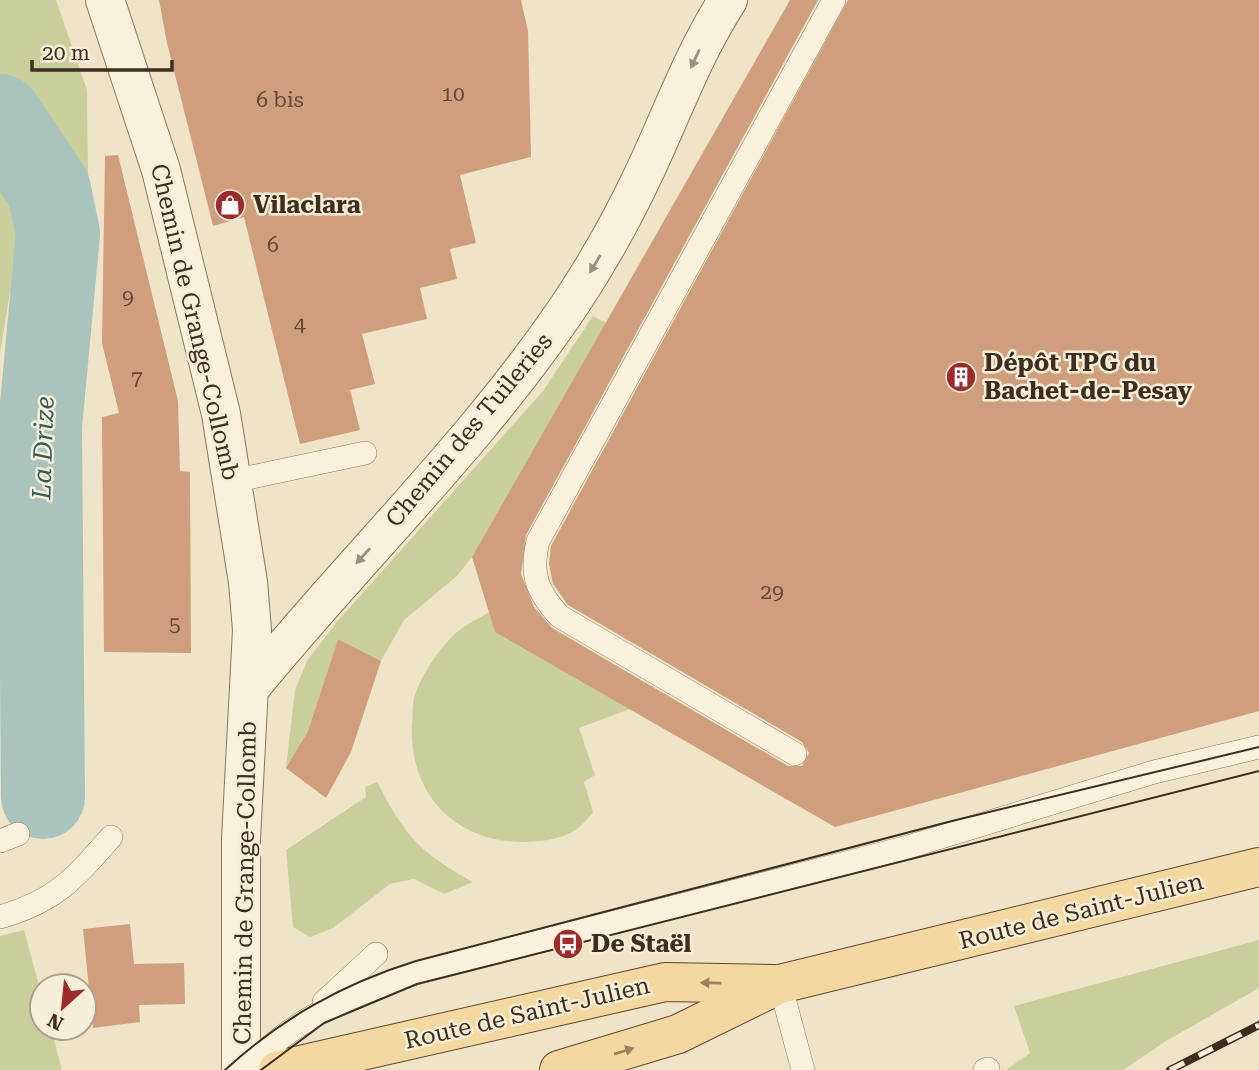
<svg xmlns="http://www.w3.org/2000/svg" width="1259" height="1070" font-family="'Roboto Serif',serif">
	<rect width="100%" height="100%" fill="#f0e4c8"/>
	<path fill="#c9cf9b" d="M 0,0 L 56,0 L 87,90 L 89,256 L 10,292 L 0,354 Z
		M 593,316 L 606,323 L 472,557 L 457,576 L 404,620 L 381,661 L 338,639 L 308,731 L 286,768 L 295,690 L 307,661 L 335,624 L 543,391 Z
		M 489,612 L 630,709 L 579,728 L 595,775 L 584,782 L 593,812 C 579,832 564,838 540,841 C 465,850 408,801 412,724 C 413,716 412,706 414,698 C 421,675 440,647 457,632 C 466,624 479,619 489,612 Z
		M 377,782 C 406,837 418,851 473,882 L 444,894 L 414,879 L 390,884 L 333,928 L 310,937 L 293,927 L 286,850 L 366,797 L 365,787 Z
		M 24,930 L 42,996 L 42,1028 L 51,1028 L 62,1070 L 0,1070 L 0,936 Z
		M 1259,940 L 1259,988 L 1166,1041 L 1123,1070 L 1006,1070 L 1030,1053 L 1014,1006 Z"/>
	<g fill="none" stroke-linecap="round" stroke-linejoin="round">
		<path stroke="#a9c4bc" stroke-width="84" d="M 0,116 L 49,190 L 58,234 L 40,426 L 43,797"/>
	</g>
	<path fill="#cf9f7d" d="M 159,0 L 521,0 L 528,31 L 531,157 L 460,175 L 476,243 L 450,249 L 457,279 L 420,288 L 427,319 L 362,334 L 375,384 L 350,390 L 360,430 L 300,444 L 244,217 L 213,226 L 167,43 Z
		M 790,0 L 818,0 L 526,535 L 521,574 L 534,607 L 552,628 L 788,766 L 802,766 L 809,753 L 802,742 L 568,605 L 553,584 L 549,564 L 551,546 L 848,0 L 1259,0 L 1259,711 L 835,827 L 495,632 L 472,557 Z
		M 118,155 L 178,401 L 180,471 L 190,472 L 191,653 L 104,652 L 102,417 L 119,413 L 102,343 L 105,156 Z
		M 338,639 L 381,661 L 351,752 L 326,798 L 286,768 L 308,731 Z
		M 130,924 L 134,964 L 184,963 L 185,1004 L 139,1005 L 140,1022 L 93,1028 L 83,929 Z"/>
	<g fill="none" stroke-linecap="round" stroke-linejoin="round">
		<g stroke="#8d765c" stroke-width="24">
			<path id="lane" d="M 233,481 L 365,453
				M 795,754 L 559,616 C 537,591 530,575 538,541 L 834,0
				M 0,841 L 18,834
				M 0,917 C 56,901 74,879 111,837
				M 780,984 L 803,1070
				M 324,1002 L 376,954
				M 247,1070 C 290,1019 353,995 413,974 L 908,847 L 1154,772 L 1259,747
				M 985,1070 L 988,1069"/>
		</g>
		<g stroke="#8d765c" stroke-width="40">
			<path id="street" d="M 105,0 L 161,170 L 221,414 L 248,582 L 252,630 L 241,839 L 241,1070
				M 251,687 C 357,557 480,440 573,300 C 600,259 624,216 645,171 C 672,114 693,54 728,0"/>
		</g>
		<g stroke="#5b4430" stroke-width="40">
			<path id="primary" d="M 278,1070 L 665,982 L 774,984
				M 559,1070 L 678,1034 L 780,984 L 1259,867"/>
		</g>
		<use href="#lane" stroke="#faf1dc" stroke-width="23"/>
		<use href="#street" stroke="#faf1dc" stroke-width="38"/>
		<use href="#primary" stroke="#f3d9a0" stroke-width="38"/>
		<path stroke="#3d2e20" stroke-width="2" d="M 225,1070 C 282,1018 342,984 416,961 L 952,821 L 1259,747
			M 261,1070 L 324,1023 L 417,984 L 1259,771"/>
		<g stroke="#3d2e20" stroke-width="8">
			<path id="rail" d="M 1170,1070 L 1259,1025"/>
		</g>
		<use href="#rail" stroke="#f7eed8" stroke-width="5" stroke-dasharray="16" stroke-linecap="butt"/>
	</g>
	<defs><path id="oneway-solid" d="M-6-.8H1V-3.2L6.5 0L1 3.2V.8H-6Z" transform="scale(1.75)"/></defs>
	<g fill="#9c907e">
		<use href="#oneway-solid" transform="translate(695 59) rotate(115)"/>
		<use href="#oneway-solid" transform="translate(595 264) rotate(121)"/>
		<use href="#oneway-solid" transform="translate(363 556) rotate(132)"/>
	</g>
	<g fill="#988460">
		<use href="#oneway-solid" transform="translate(711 983) rotate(-179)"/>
		<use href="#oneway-solid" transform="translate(624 1051) rotate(-17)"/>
	</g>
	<defs>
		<g id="shop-disc" transform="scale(1.575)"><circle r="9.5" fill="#9e2a2b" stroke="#f7eed8"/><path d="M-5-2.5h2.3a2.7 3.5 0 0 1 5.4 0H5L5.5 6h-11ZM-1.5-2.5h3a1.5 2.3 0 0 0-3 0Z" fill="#fff"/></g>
		<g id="building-disc" transform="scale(1.575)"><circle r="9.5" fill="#9e2a2b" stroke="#f7eed8"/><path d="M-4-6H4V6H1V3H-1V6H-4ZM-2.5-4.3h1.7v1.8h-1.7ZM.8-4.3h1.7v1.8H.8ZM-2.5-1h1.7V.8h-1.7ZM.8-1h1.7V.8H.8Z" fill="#fff"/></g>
		<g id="bus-disc" transform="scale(1.575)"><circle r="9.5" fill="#9e2a2b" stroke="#f7eed8"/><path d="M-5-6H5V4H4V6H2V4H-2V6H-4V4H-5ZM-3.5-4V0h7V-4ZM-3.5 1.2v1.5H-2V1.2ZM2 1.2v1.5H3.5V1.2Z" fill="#fff"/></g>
	</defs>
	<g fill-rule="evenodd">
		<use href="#shop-disc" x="230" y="205"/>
		<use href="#building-disc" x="961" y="377"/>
		<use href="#bus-disc" x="568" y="944"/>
	</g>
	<g text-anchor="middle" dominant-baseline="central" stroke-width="5" stroke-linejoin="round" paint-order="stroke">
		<g font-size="21" fill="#624a37">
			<text x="453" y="94">10</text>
			<text x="280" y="100">6 bis</text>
			<text x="273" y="245">6</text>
			<text x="128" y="297">9</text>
			<text x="300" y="325">4</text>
			<text x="137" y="378">7</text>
			<text x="772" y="592">29</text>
			<text x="175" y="624">5</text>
		</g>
		<g font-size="24" font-weight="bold" fill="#3d2e20" stroke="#f7eed8" text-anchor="start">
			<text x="253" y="205">Vilaclara</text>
			<text x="984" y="363">Dépôt TPG du<tspan x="984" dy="28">Bachet-de-Pesay</tspan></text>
			<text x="591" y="944">De Staël</text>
		</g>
		<g font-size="24" fill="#3d2e20" stroke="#f7eed8">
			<text transform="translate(195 322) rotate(77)">Chemin de Grange-Collomb</text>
			<text transform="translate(469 430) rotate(-50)">Chemin des Tuileries</text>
			<text transform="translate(245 883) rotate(-89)">Chemin de Grange-Collomb</text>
			<text transform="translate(1081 911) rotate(-14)">Route de Saint-Julien</text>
			<text transform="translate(527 1013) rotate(-13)">Route de Saint-Julien</text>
		</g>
		<g font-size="26" font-style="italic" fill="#2f5d5a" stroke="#f7eed8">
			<text transform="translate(43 448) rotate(-88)">La Drize</text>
		</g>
	</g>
	<g transform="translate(63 1007) rotate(207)"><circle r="33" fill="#f7eed8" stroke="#ada18e" stroke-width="2"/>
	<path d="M0-5L12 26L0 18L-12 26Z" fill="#9e2a2b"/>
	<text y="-10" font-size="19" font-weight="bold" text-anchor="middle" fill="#3d2e20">N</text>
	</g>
	<path d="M32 60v10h140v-10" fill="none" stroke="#3d2e20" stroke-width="3.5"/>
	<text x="42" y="60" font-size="21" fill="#3d2e20" stroke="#f7eed8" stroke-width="5" paint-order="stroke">20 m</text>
</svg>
